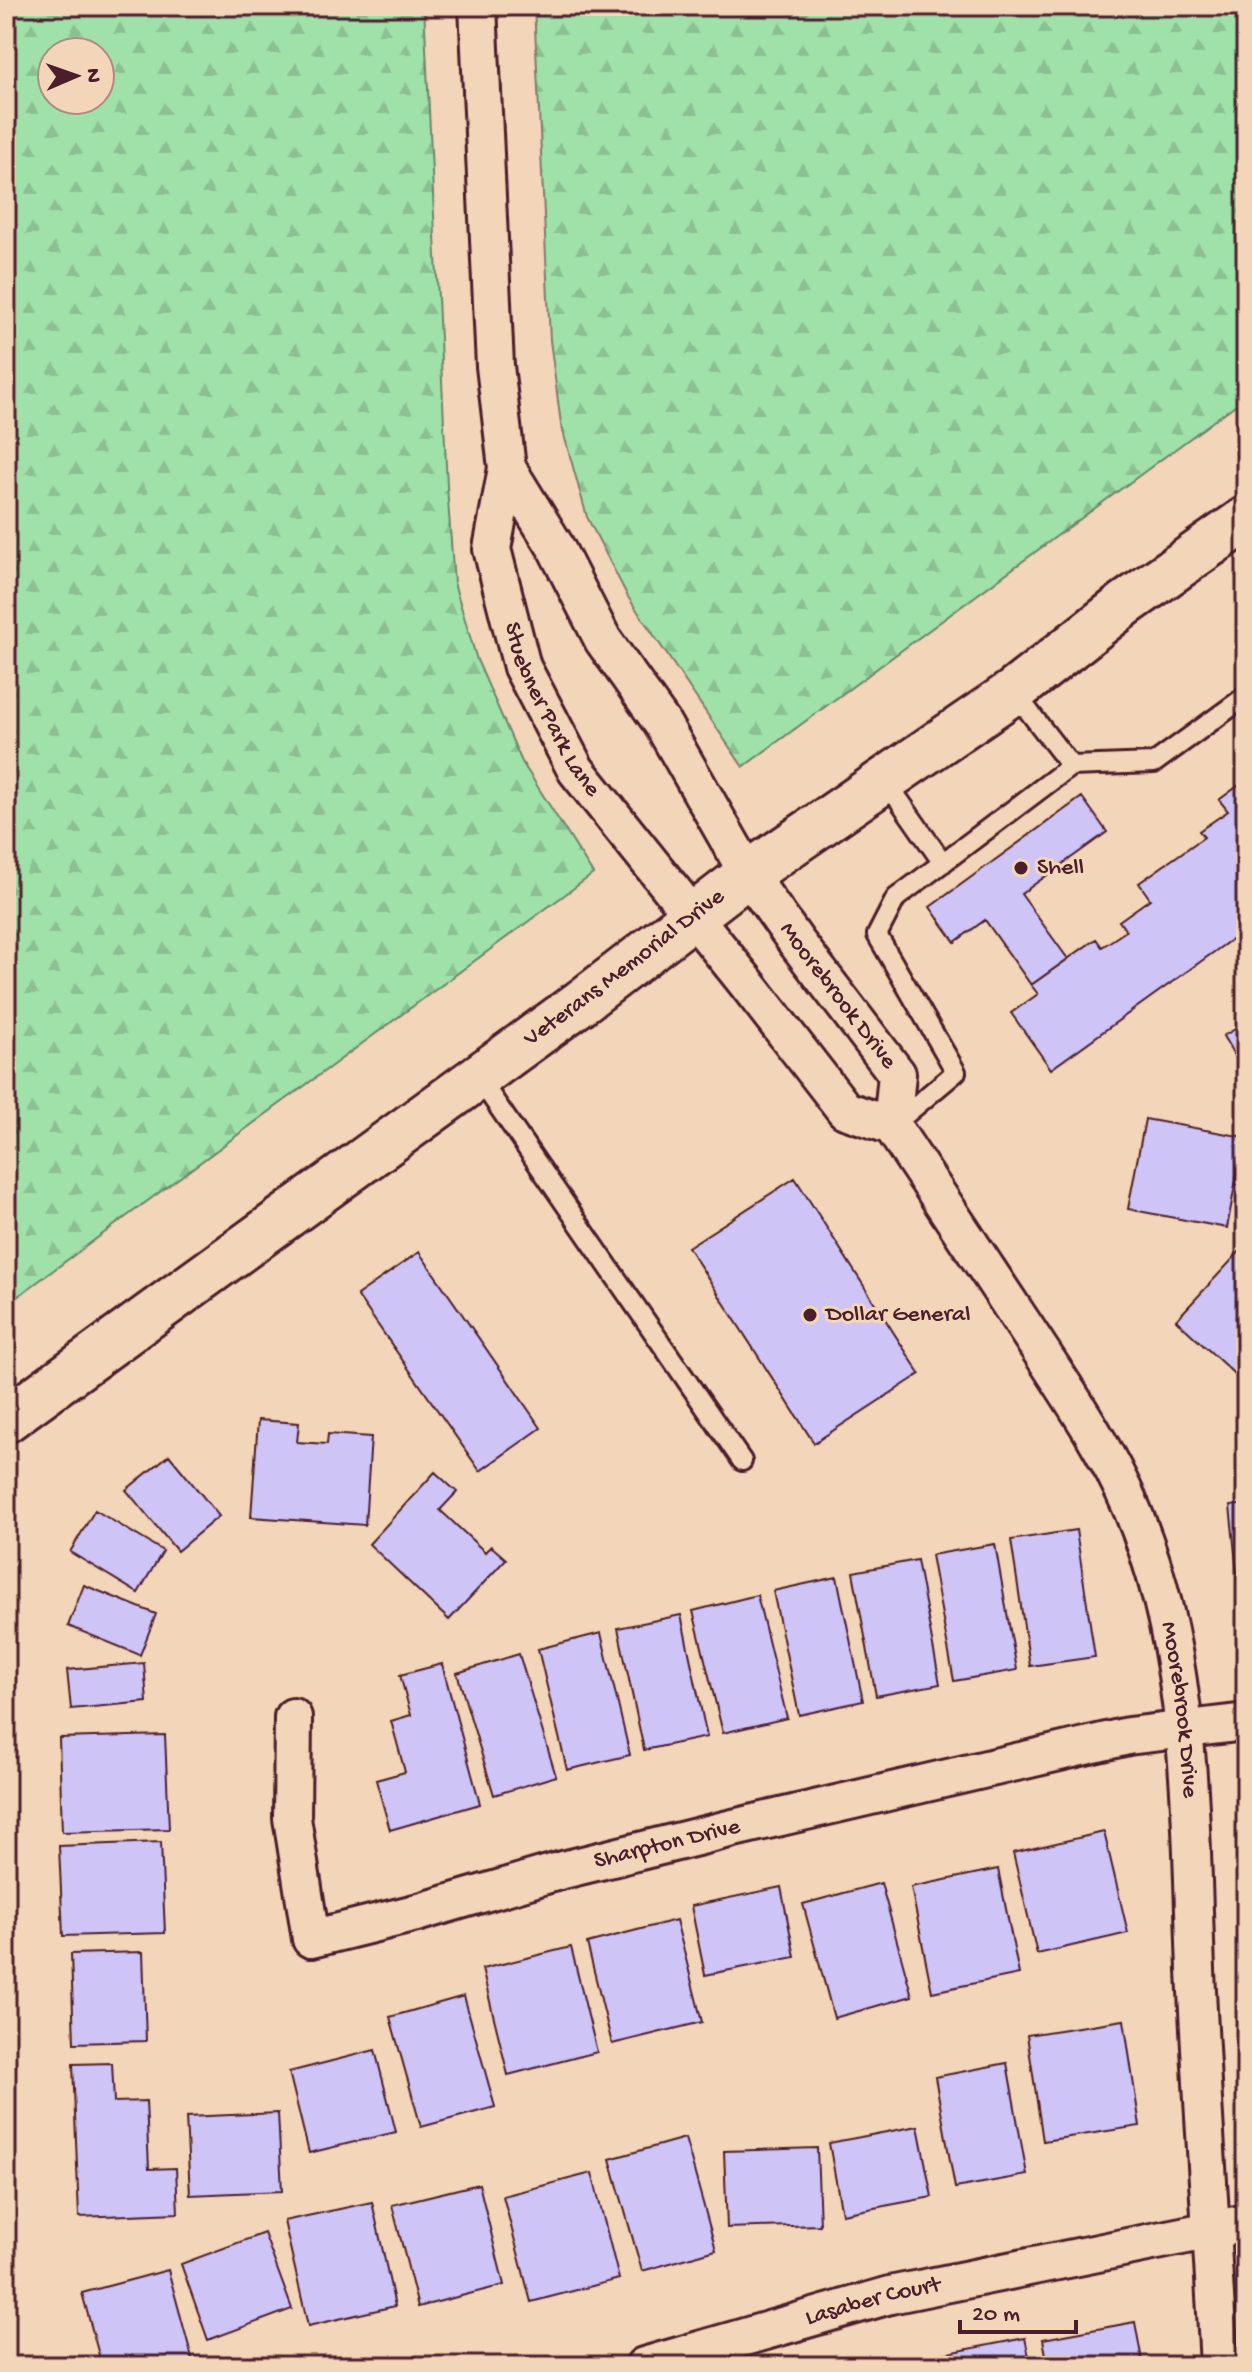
<svg xmlns="http://www.w3.org/2000/svg" width="1252" height="2372" font-family="'Gochi Hand',sans-serif">
	<defs>
		<pattern id="forest-firs" width="22" height="20" patternUnits="userSpaceOnUse" patternTransform="scale(2)"><rect width="22" height="20" fill="#a0e1aa"/><path d="M5 1l3.5 6h-7zM16 11l3.5 6h-7z" fill="#8bc192"/></pattern>
	</defs>
	<rect width="100%" height="100%" fill="#f3d5b9"/>
	<filter id="ink" filterUnits="userSpaceOnUse"><feTurbulence type="fractalNoise" baseFrequency=".0125" numOctaves="2"/><feDisplacementMap in="SourceGraphic" scale="16" xChannelSelector="R" yChannelSelector="G"/><feConvolveMatrix kernelMatrix="1 2 1 2 8 2 1 2 1" color-interpolation-filters="sRGB"/></filter>
	<g filter="url(#ink)">
		<path fill="url(#forest-firs)" stroke="#75806a" stroke-width="2" fill-rule="evenodd" d="M 6,6 L 424,6 L 447,486 L 454,583 L 477,660 L 522,762 L 593,874 L 6,1305 ZM 52,52 L 100,52 L 100,100 L 52,100 Z
			M 534,6 L 1246,6 L 1246,397 L 743,767 L 628,597 L 587,517 L 561,424 L 550,340 Z"/>
		<path fill="#cfc4f6" stroke="#4a1f2b" stroke-width="2" d="M 1246,780 L 1246,929 L 1051,1069 L 1011,1013 L 1038,994 L 1031,985 L 1096,939 L 1102,947 L 1126,931 L 1119,921 L 1150,899 L 1139,883 L 1204,837 L 1199,831 L 1228,811 L 1219,800 Z
			M 1082,797 L 1107,832 L 1021,894 L 1068,959 L 1031,985 L 985,920 L 955,942 L 930,907 Z
			M 1246,1023 L 1246,1075 L 1223,1036 Z
			M 1145,1119 L 1244,1137 L 1227,1228 L 1128,1209 Z
			M 795,1178 L 920,1374 L 814,1443 L 688,1247 Z
			M 1243,1248 L 1246,1251 L 1246,1379 L 1243,1382 L 1176,1320 Z
			M 419,1252 L 541,1428 L 480,1471 L 357,1295 Z
			M 258,1420 L 299,1423 L 297,1442 L 327,1444 L 328,1434 L 371,1437 L 365,1525 L 251,1517 Z
			M 169,1455 L 219,1516 L 177,1551 L 126,1490 Z
			M 435,1472 L 457,1492 L 440,1510 L 485,1552 L 491,1546 L 506,1559 L 449,1620 L 369,1544 Z
			M 1246,1504 L 1246,1618 L 1242,1619 L 1230,1506 Z
			M 95,1510 L 163,1551 L 138,1593 L 70,1552 Z
			M 1076,1530 L 1095,1657 L 1030,1666 L 1011,1540 Z
			M 995,1544 L 1017,1670 L 954,1681 L 931,1555 Z
			M 917,1560 L 940,1684 L 876,1696 L 853,1572 Z
			M 837,1577 L 863,1701 L 799,1715 L 773,1591 Z
			M 84,1585 L 156,1614 L 140,1655 L 68,1626 Z
			M 757,1595 L 787,1718 L 723,1733 L 693,1611 Z
			M 681,1615 L 707,1737 L 644,1750 L 618,1628 Z
			M 601,1633 L 630,1755 L 567,1770 L 538,1649 Z
			M 519,1654 L 556,1776 L 494,1795 L 457,1673 Z
			M 144,1663 L 147,1702 L 71,1709 L 67,1670 Z
			M 442,1664 L 480,1804 L 390,1830 L 376,1780 L 405,1772 L 391,1721 L 411,1715 L 400,1675 Z
			M 165,1735 L 169,1829 L 62,1832 L 59,1738 Z
			M 1104,1832 L 1128,1933 L 1037,1954 L 1013,1853 Z
			M 161,1842 L 165,1933 L 63,1936 L 59,1846 Z
			M 998,1869 L 1019,1974 L 932,1992 L 911,1887 Z
			M 881,1883 L 912,1996 L 834,2018 L 803,1904 Z
			M 781,1887 L 795,1957 L 705,1975 L 691,1906 Z
			M 676,1920 L 702,2022 L 612,2044 L 587,1943 Z
			M 571,1947 L 597,2052 L 508,2075 L 482,1969 Z
			M 143,1952 L 146,2041 L 74,2043 L 71,1954 Z
			M 464,1996 L 495,2107 L 421,2127 L 390,2017 Z
			M 1124,2020 L 1140,2126 L 1043,2141 L 1027,2035 Z
			M 375,2050 L 396,2132 L 309,2153 L 289,2072 Z
			M 112,2063 L 114,2102 L 146,2101 L 149,2169 L 176,2168 L 178,2213 L 79,2217 L 73,2064 Z
			M 1007,2063 L 1027,2175 L 955,2188 L 935,2077 Z
			M 278,2113 L 282,2191 L 190,2195 L 186,2117 Z
			M 918,2126 L 932,2197 L 842,2214 L 829,2143 Z
			M 685,2138 L 716,2250 L 642,2271 L 610,2159 Z
			M 817,2148 L 820,2225 L 727,2228 L 724,2151 Z
			M 592,2173 L 619,2279 L 531,2302 L 503,2196 Z
			M 479,2184 L 504,2285 L 418,2307 L 392,2205 Z
			M 372,2202 L 395,2306 L 308,2326 L 284,2221 Z
			M 264,2233 L 292,2309 L 208,2340 L 181,2264 Z
			M 168,2270 L 194,2365 L 102,2366 L 82,2293 Z
			M 1135,2322 L 1143,2366 L 1048,2366 L 1043,2339 Z
			M 1025,2338 L 1031,2366 L 935,2366 L 933,2356 Z"/>
		<g fill="none" stroke-linecap="round" stroke-linejoin="round">
			<g stroke="#4a1f2b" stroke-width="24">
				<path id="service" d="M 1014,692 L 1071,766
					M 885,780 L 943,863
					M 478,1077 L 742,1461
					M 893,1125 L 956,1072 L 877,935 L 896,898 L 1071,766 L 1154,763 L 1246,696"/>
			</g>
			<g stroke="#4a1f2b" stroke-width="42">
				<g id="minor">
					<path id="s1" d="M 478,6 L 495,366 L 507,468 L 492,549 L 522,667 L 576,770 L 745,981 L 845,1110 L 892,1126"/>
					<path id="s2" d="M 507,468 L 555,546 L 603,640 L 662,723 L 748,874 L 797,943 L 897,1074 L 892,1126 C 937,1194 982,1262 1027,1330 C 1064,1387 1104,1444 1131,1507 C 1193,1651 1190,1815 1196,1970 C 1202,2102 1212,2234 1219,2366"/>
					<path id="s3" d="M 293,1717 L 292,1818 L 311,1939 L 416,1913 L 559,1871 L 729,1829 L 1128,1736 L 1246,1722"/>
					<path id="s4" d="M 644,2366 L 890,2295 L 1246,2223"/>
				</g>
			</g>
			<g stroke="#4a1f2b" stroke-width="50">
				<g id="secondary">
					<path id="s5" d="M 6,1420 L 580,1003 L 748,874 L 1013,692 L 1125,604 L 1246,519"/>
				</g>
			</g>
			<use href="#service" stroke="#f3d5b9" stroke-width="18"/>
			<use href="#minor" stroke="#f3d5b9" stroke-width="36"/>
			<use href="#secondary" stroke="#f3d5b9" stroke-width="44"/>
		</g>
	</g>
	<g fill="#4a1f2b" stroke="#f3d5b9" stroke-width="3">
		<circle cx="1021" cy="868" r="8"/>
		<circle cx="810" cy="1315" r="8"/>
	</g>
	<g text-anchor="middle" dominant-baseline="central" stroke-width="6" stroke-linejoin="round" paint-order="stroke">
		<g font-size="24" fill="#4a1f2b" stroke="#f3d5b9">
			<text stroke="none"><textPath href="#s1" startOffset="718">Stuebner Park Lane</textPath></text>
			<text stroke="none"><textPath href="#s5" startOffset="766">Veterans Memorial Drive</textPath></text>
			<text stroke="none"><textPath href="#s2" startOffset="624">Moorebrook Drive</textPath></text>
			<text stroke="none"><textPath href="#s2" startOffset="1434">Moorebrook Drive</textPath></text>
			<text stroke="none"><textPath href="#s3" startOffset="592">Sharpton Drive</textPath></text>
			<text stroke="none"><textPath href="#s4" startOffset="238">Lasaber Court</textPath></text>
		</g>
		<g font-size="24" fill="#4a1f2b" stroke="#f3d5b9" text-anchor="start">
			<text x="1037" y="868">Shell</text>
			<text x="826" y="1315">Dollar General</text>
		</g>
	</g>
	<rect width="1252" height="2372" fill="none" stroke="#f3d5b9" stroke-width="32"/>
	<rect x="16" y="16" width="1220" height="2340" fill="none" stroke="#4a1f2b" stroke-width="3" filter="url(#ink)"/>
	<g transform="translate(76 76) rotate(88)"><circle r="38" fill="#f3d5b9" stroke="#af8c80" stroke-width="2"/>
	<path d="M0-6L14 30L0 20L-14 30Z" fill="#4a1f2b"/>
	<text y="-12" font-size="22" font-weight="bold" text-anchor="middle" fill="#4a1f2b">N</text>
	</g>
	<path d="M960 2320v12h116v-12" fill="none" stroke="#4a1f2b" stroke-width="4"/>
	<text x="972" y="2320" font-size="24" fill="#4a1f2b" stroke="#f3d5b9" stroke-width="6" paint-order="stroke">20 m</text>
</svg>
